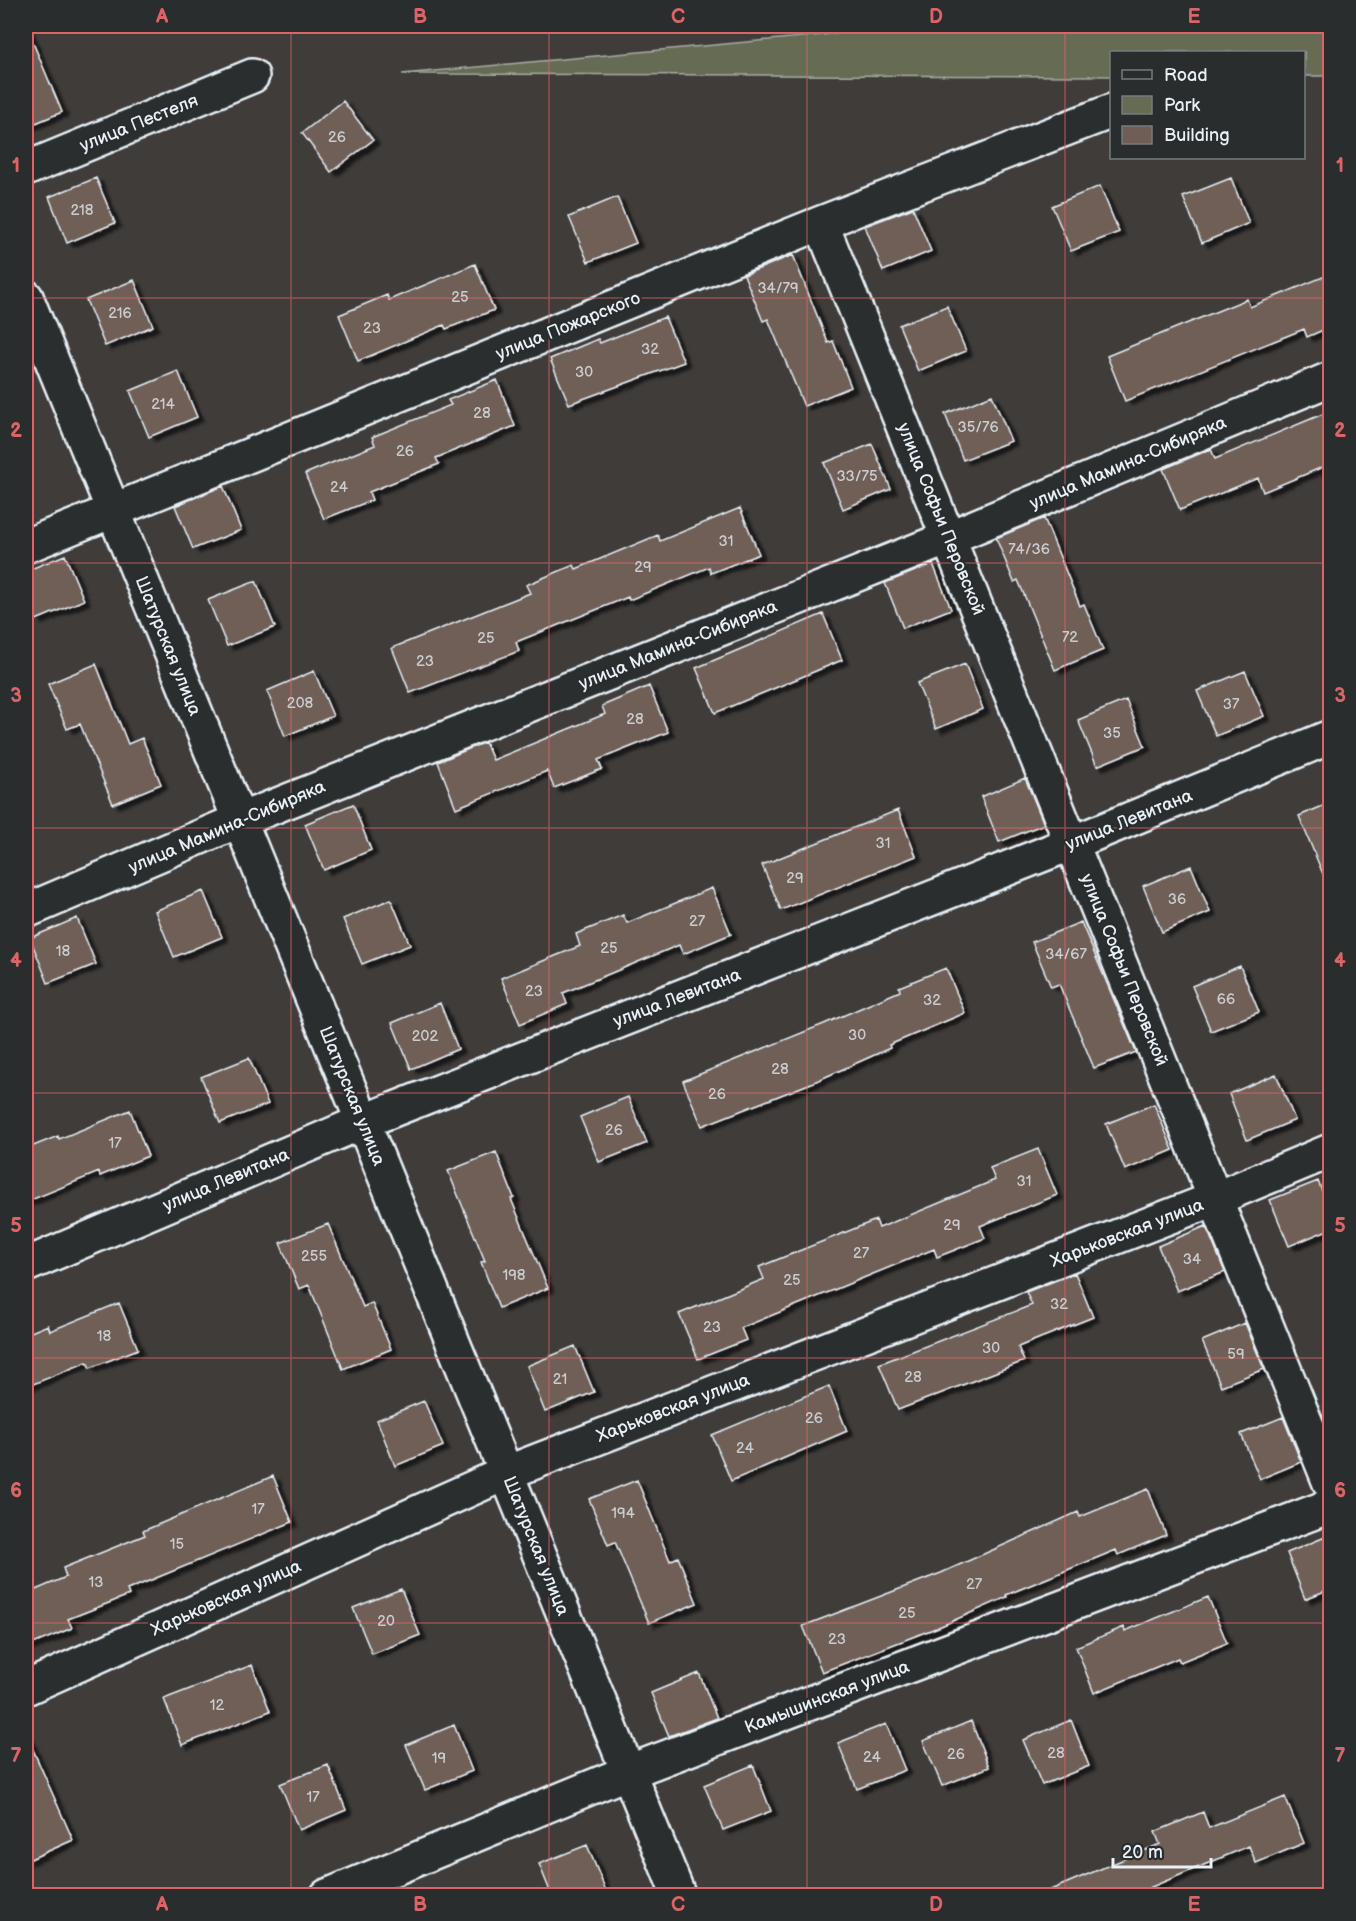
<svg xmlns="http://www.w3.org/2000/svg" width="1356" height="1921" font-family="'Balsamiq Sans',sans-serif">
	<defs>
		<filter id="shadow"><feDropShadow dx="6" dy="4" stdDeviation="1.5" flood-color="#0009"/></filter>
	</defs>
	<rect width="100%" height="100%" fill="#3f3c3a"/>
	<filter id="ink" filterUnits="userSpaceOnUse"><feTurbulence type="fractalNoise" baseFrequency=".0167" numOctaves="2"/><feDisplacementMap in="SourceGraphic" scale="12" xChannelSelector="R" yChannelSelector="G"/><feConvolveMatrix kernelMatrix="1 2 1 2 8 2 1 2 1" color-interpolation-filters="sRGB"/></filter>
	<g filter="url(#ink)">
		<path fill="#666c52" stroke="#a7aea5" stroke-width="1.5" d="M 880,26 L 1330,26 L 1330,76 L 1304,76 L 1304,52 L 1112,52 L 1111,76 L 402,74 L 823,35 Z"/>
		<path fill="#6f5e56" stroke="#e8f1f8" stroke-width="1.5" filter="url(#shadow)" d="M 26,26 L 62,112 L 26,127 Z
			M 343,101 L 373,140 L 331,172 L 302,133 Z
			M 96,178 L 115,223 L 67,243 L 49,197 Z
			M 1231,178 L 1249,223 L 1202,243 L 1183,197 Z
			M 1100,186 L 1119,232 L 1071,251 L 1052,206 Z
			M 617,197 L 636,243 L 588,262 L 569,217 Z
			M 913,208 L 931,251 L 883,271 L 865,226 Z
			M 793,255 L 828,343 L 833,341 L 851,387 L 804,406 L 768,319 L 763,321 L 744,275 Z
			M 475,264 L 494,310 L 446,329 L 444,325 L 358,361 L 339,315 L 387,295 L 389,300 Z
			M 1330,274 L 1330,327 L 1307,337 L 1304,329 L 1125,401 L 1107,356 L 1247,299 L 1250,307 Z
			M 134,280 L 153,326 L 105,346 L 86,300 Z
			M 947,306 L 966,351 L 918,371 L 899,325 Z
			M 665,317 L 684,362 L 569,404 L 550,359 L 598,339 L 600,343 Z
			M 178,371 L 197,417 L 149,437 L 130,391 Z
			M 497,380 L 515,426 L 436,458 L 439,464 L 369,492 L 372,500 L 324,519 L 305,474 L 375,445 L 372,437 L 451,405 L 448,400 Z
			M 992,395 L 1011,441 L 963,460 L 945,414 Z
			M 1330,411 L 1330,464 L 1263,492 L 1258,478 L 1180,510 L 1163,469 L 1211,449 L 1215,459 Z
			M 872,444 L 891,489 L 843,509 L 824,463 Z
			M 223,486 L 241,530 L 193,549 L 175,506 Z
			M 740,508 L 759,554 L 711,573 L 709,567 L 629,600 L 628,597 L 516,642 L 519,651 L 410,693 L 392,648 L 530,593 L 526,585 L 574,565 L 576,569 L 658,535 L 660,541 Z
			M 1044,518 L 1080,606 L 1084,604 L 1103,650 L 1055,670 L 1018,580 L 1014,582 L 996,538 Z
			M 65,555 L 84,600 L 36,620 L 26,594 L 26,571 Z
			M 933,564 L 951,609 L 903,628 L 885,583 Z
			M 256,581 L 275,627 L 227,646 L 208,600 Z
			M 823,614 L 842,660 L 715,713 L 696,668 Z
			M 96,664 L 128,744 L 142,738 L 161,784 L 113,804 L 80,724 L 67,729 L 48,684 Z
			M 965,664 L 983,709 L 936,729 L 917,683 Z
			M 314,671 L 333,716 L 285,736 L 267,691 Z
			M 1245,671 L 1264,716 L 1216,736 L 1197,691 Z
			M 649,686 L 668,732 L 598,760 L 602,769 L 554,788 L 547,771 L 456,808 L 438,762 L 485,742 L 493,760 L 605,714 L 602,706 Z
			M 1126,700 L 1145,746 L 1097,766 L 1078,720 Z
			M 1025,778 L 1044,824 L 999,842 L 981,797 Z
			M 1330,803 L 1330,891 L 1299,816 Z
			M 353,804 L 371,850 L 324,870 L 305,824 Z
			M 898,810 L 916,856 L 781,910 L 762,865 Z
			M 1191,866 L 1210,912 L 1162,932 L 1143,886 Z
			M 712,888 L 731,934 L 683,954 L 679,945 L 563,993 L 567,1004 L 520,1024 L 501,978 L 580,946 L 576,934 L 623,915 L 627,923 Z
			M 203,891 L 222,937 L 174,957 L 155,911 Z
			M 391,899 L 410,945 L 362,964 L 343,919 Z
			M 77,918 L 96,964 L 48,983 L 30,938 Z
			M 1081,922 L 1136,1052 L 1094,1068 L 1059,984 L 1051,987 L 1032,942 Z
			M 1240,966 L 1259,1012 L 1211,1031 L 1192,986 Z
			M 946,968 L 965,1013 L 889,1045 L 890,1048 L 814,1082 L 702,1126 L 683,1081 L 824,1024 L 900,991 L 899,987 Z
			M 440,1003 L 458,1049 L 411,1069 L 392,1023 Z
			M 249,1058 L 268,1104 L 220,1123 L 201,1077 Z
			M 1276,1074 L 1295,1120 L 1247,1140 L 1229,1094 Z
			M 628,1097 L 647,1143 L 599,1162 L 580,1117 Z
			M 1154,1104 L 1173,1150 L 1125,1170 L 1106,1124 Z
			M 130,1110 L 148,1156 L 100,1176 L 99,1172 L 26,1202 L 26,1149 L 58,1136 L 59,1139 Z
			M 1038,1149 L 1057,1195 L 980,1226 L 985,1238 L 937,1257 L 934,1249 L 741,1328 L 746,1340 L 698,1359 L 679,1314 L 764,1279 L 759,1267 L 876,1220 L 879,1228 L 995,1180 L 990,1168 Z
			M 496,1152 L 514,1198 L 511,1199 L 548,1288 L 499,1308 L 481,1262 L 485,1261 L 448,1171 Z
			M 1318,1181 L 1330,1211 L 1330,1229 L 1289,1246 L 1270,1200 Z
			M 328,1224 L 363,1307 L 372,1303 L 391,1349 L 343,1369 L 309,1285 L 299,1289 L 280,1243 Z
			M 1206,1226 L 1225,1272 L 1177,1291 L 1158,1246 Z
			M 1075,1273 L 1093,1317 L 1018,1347 L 1024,1361 L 898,1410 L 879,1364 L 1032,1305 L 1026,1292 Z
			M 119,1303 L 138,1349 L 90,1368 L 87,1362 L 26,1387 L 26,1334 L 48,1325 L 50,1331 Z
			M 1245,1323 L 1264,1369 L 1221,1386 L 1202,1341 Z
			M 575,1346 L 594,1392 L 545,1412 L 527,1366 Z
			M 829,1386 L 847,1431 L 731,1481 L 712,1435 Z
			M 424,1401 L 443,1446 L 395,1466 L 377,1420 Z
			M 1283,1417 L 1301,1462 L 1260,1479 L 1241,1434 Z
			M 273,1476 L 292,1522 L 127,1590 L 129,1595 L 68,1619 L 72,1628 L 26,1647 L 26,1594 L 66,1577 L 63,1568 L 145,1535 L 143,1531 Z
			M 637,1480 L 670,1561 L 678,1557 L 697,1603 L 649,1623 L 615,1542 L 608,1545 L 589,1499 Z
			M 1148,1489 L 1166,1535 L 1118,1555 L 1116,1550 L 1006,1595 L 1007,1597 L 941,1626 L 822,1672 L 803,1626 L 941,1573 L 1078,1512 L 1080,1517 Z
			M 1330,1535 L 1330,1589 L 1305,1599 L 1287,1553 Z
			M 401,1589 L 420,1635 L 372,1654 L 353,1608 Z
			M 1208,1597 L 1227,1643 L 1180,1662 L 1178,1658 L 1094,1693 L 1076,1647 L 1124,1627 L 1125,1631 Z
			M 252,1665 L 270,1711 L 182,1745 L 164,1699 Z
			M 699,1673 L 717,1718 L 669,1736 L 651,1693 Z
			M 1071,1720 L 1089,1766 L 1042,1785 L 1023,1740 Z
			M 971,1721 L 989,1767 L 942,1786 L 923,1741 Z
			M 886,1724 L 905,1770 L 857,1789 L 838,1743 Z
			M 454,1725 L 472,1771 L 425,1790 L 406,1745 Z
			M 26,1734 L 73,1840 L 26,1861 Z
			M 328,1765 L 346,1810 L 299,1830 L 280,1784 Z
			M 753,1765 L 771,1811 L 723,1830 L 704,1785 Z
			M 1285,1797 L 1304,1843 L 1256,1863 L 1249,1846 L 1130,1896 L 1036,1896 L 1160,1844 L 1155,1832 L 1203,1812 L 1209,1828 Z
			M 587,1845 L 608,1896 L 552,1896 L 539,1864 Z"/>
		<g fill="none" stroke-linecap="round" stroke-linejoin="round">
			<g stroke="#e8f1f8" stroke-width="38">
				<path id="minor" d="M 26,169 L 252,76
					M 821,223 L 1330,1483
					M 26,297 L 679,1896
					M 26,546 L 821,223 L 1112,111
					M 26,911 L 240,820 L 948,538 L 1330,379
					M 26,1265 L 362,1122 L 1072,843 L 1330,737
					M 26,1688 L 506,1473 L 1217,1198 L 1330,1151
					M 327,1896 L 628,1772 L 1330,1506"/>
			</g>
			<use href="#minor" stroke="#2a2d2e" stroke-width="33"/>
		</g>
	</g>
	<path fill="none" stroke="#db6466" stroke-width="1.5" stroke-opacity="0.55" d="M 291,26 L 291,1896M 549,26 L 549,1896M 807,26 L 807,1896M 1065,26 L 1065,1896M 26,298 L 1330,298M 26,563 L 1330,563M 26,828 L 1330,828M 26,1093 L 1330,1093M 26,1358 L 1330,1358M 26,1623 L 1330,1623"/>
	<g text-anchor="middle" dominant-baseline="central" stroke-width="4.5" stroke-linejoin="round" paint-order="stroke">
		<g font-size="15" fill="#caccd0">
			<text x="337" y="137">26</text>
			<text x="82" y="210">218</text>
			<text x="778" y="288">34/79</text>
			<text x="460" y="297">25</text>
			<text x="120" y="313">216</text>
			<text x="372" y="328">23</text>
			<text x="650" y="349">32</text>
			<text x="584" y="372">30</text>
			<text x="163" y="404">214</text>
			<text x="482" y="413">28</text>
			<text x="978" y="427">35/76</text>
			<text x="405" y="451">26</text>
			<text x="857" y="476">33/75</text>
			<text x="339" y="487">24</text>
			<text x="726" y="541">31</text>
			<text x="1029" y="549">74/36</text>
			<text x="643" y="567">29</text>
			<text x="1070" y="637">72</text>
			<text x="486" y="638">25</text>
			<text x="425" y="661">23</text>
			<text x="300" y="703">208</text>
			<text x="1231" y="704">37</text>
			<text x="635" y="719">28</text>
			<text x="1112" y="733">35</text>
			<text x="883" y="843">31</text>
			<text x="795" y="878">29</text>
			<text x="1177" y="899">36</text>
			<text x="697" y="921">27</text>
			<text x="609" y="948">25</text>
			<text x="63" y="951">18</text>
			<text x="1066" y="954">34/67</text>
			<text x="534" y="991">23</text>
			<text x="1226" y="999">66</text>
			<text x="932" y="1000">32</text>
			<text x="857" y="1035">30</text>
			<text x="425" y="1036">202</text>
			<text x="780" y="1069">28</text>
			<text x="717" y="1094">26</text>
			<text x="614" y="1130">26</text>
			<text x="115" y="1143">17</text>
			<text x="1024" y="1181">31</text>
			<text x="952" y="1225">29</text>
			<text x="861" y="1253">27</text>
			<text x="314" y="1256">255</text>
			<text x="1192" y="1259">34</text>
			<text x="514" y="1275">198</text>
			<text x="792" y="1280">25</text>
			<text x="1059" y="1304">32</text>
			<text x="712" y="1327">23</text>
			<text x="104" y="1336">18</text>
			<text x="991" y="1348">30</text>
			<text x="1236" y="1354">59</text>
			<text x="913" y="1377">28</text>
			<text x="560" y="1379">21</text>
			<text x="814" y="1418">26</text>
			<text x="745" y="1448">24</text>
			<text x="258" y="1509">17</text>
			<text x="623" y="1513">194</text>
			<text x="177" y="1544">15</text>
			<text x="96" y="1582">13</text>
			<text x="974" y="1584">27</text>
			<text x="907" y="1613">25</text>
			<text x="386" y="1621">20</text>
			<text x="837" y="1639">23</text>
			<text x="217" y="1705">12</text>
			<text x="1056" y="1753">28</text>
			<text x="956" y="1754">26</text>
			<text x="872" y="1757">24</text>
			<text x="439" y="1758">19</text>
			<text x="313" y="1797">17</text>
		</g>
		<g font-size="18" fill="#e8f1f8" stroke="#2a2d2e">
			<text transform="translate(139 123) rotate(-22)">улица Пестеля</text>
			<text transform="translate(568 326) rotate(-22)">улица Пожарского</text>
			<text transform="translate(1128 463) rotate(-23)">улица Мамина-Сибиряка</text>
			<text transform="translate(941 519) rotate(68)">улица Софьи Перовской</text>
			<text transform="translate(678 645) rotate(-22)">улица Мамина-Сибиряка</text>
			<text transform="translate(168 646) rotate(68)">Шатурская улица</text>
			<text transform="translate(1129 820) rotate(-22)">улица Левитана</text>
			<text transform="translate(227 827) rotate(-23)">улица Мамина-Сибиряка</text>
			<text transform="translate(1124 970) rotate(68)">улица Софьи Перовской</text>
			<text transform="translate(677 998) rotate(-21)">улица Левитана</text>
			<text transform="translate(352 1096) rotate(68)">Шатурская улица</text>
			<text transform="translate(226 1180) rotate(-23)">улица Левитана</text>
			<text transform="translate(1127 1233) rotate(-21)">Харьковская улица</text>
			<text transform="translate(673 1408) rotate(-21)">Харьковская улица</text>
			<text transform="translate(536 1546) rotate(68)">Шатурская улица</text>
			<text transform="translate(226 1598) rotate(-24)">Харьковская улица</text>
			<text transform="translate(827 1697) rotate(-21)">Камышинская улица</text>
		</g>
	</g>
	<rect width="1356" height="1921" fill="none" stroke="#2a2d2e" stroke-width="66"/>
	<rect x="1110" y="51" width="195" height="108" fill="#2a2d2e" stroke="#767b7f" stroke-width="1.5"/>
	<rect x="1122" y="70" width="30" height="9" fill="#2a2d2e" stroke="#767b7f" stroke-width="1.5"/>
	<text x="1164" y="81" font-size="18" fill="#e8f1f8">Road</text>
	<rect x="1122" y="96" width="30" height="18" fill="#666c52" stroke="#767b7f" stroke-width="1.5"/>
	<text x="1164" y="111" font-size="18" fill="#e8f1f8">Park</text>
	<rect x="1122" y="126" width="30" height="18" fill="#6f5e56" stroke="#767b7f" stroke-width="1.5"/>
	<text x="1164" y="141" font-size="18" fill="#e8f1f8">Building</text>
	<path d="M1113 1858v9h98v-9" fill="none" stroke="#e8f1f8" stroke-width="3"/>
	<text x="1122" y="1858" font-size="18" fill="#e8f1f8" stroke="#2a2d2e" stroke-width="4.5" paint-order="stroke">20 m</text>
	<rect x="33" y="33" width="1290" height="1855" fill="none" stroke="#db6466" stroke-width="2"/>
	<g font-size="20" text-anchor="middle" font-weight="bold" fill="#db6466">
		<text x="162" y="23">A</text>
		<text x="420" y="23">B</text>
		<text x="678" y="23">C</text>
		<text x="936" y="23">D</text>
		<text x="1194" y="23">E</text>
		<text x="16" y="172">1</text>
		<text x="1340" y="172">1</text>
		<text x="16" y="437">2</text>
		<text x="1340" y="437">2</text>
		<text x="16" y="702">3</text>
		<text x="1340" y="702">3</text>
		<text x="16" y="967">4</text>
		<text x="1340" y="967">4</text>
		<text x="16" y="1232">5</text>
		<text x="1340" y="1232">5</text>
		<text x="16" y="1497">6</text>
		<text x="1340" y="1497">6</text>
		<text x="16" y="1762">7</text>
		<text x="1340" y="1762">7</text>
		<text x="162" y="1911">A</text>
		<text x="420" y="1911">B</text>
		<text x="678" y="1911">C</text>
		<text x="936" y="1911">D</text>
		<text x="1194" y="1911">E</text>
	</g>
</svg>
